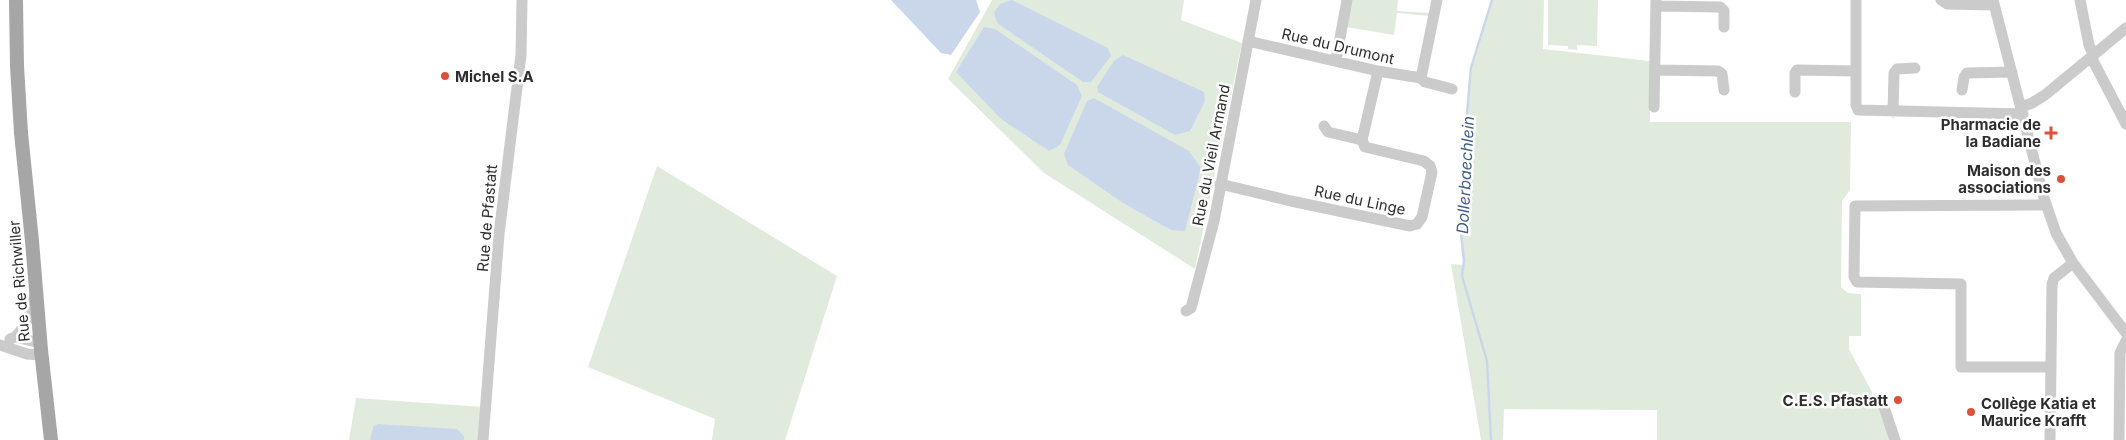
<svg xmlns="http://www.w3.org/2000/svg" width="2126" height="440" font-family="Inter,sans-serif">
	<rect width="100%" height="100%" fill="#fff"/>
	<path fill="#e1ebdd" d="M 992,0 L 1184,0 L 1181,20 L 1242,43 L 1195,269 L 1044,173 L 948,79 Z
		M 1352,0 L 1398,0 L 1397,11 L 1430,13 L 1429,16 L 1397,13 L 1394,35 L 1346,27 Z
		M 1493,0 L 1544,0 L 1543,49 L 1650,61 L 1650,122 L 1851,122 L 1850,190 L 1842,201 L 1841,287 L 1848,293 L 1861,294 L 1861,336 L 1849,336 L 1849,349 L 1881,409 L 1891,440 L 1657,440 L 1657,410 L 1504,409 L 1503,440 L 1481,440 L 1451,264 L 1465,265 L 1461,224 L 1462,189 L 1467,174 L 1463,170 L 1472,69 Z
		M 1548,0 L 1598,0 L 1597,46 L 1577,45 L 1577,50 L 1568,49 L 1568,46 L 1548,45 Z
		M 657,166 L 837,276 L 785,440 L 712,440 L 715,419 L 588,367 Z
		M 356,398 L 483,407 L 478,440 L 464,440 L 464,436 L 373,427 L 370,440 L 349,440 Z"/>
	<path fill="#cad7ea" d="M 891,0 L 976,0 L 980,12 L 951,55 L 941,53 Z
		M 1012,0 L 1108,48 L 1111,56 L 1091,82 L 1083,82 L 997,23 L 994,12 L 1000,4 Z
		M 984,27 L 995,29 L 1077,85 L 1082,96 L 1060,145 L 1049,151 L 1001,119 L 956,72 Z
		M 1123,55 L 1204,92 L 1205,101 L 1190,131 L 1175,135 L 1098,92 L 1097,87 L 1114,61 Z
		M 1094,98 L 1189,151 L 1201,168 L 1185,231 L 1171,230 L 1123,203 L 1068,165 L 1064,154 L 1087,101 Z
		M 378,424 L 457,429 L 464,436 L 464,440 L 370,440 L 373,427 Z"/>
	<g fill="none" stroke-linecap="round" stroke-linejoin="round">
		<path stroke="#cad7ea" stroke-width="2.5" d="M 1491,440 L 1487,361 L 1462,276 L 1464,261 L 1460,224 L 1461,188 L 1465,174 L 1462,170 L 1471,68 L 1492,0"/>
		<path stroke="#cbcbcb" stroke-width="11" d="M 1856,0 L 1856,105 L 1858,110 L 2023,114
			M 1941,0 L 1947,4 L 1994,5
			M 1993,0 L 2044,198 L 2056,233 L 2073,263 L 2126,333
			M 2080,0 L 2089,45 L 2094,56
			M 1656,6 L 1720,7 L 1724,11 L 1724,27
			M 1248,41 L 1378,71 L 1421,78 L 1437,0
			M 2091,57 L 2126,124
			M 1336,60 L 1347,0
			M 1655,70 L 1718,71 L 1722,74 L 1724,90
			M 1421,78 L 1425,82 L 1452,89
			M 1962,90 L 1964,77 L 1967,73 L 2012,72
			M 1795,92 L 1795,73 L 1797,70 L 1856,71
			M 1654,107 L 1656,0
			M 2021,107 L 2032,103 L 2045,95 L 2126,28
			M 1893,112 L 1894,73 L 1897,69 L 1915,68
			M 1362,140 L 1378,71
			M 1220,184 L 1291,201 L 1410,226 L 1417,224 L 1422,217 L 1432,172 L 1430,166 L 1424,161 L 1365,147 L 1362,140 L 1328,132 L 1324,126
			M 2046,205 L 1855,206 L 1854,277 L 1857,282 L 1961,284 L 1961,367 L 2051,367
			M 1186,311 L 1191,308 L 1214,221 L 1256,0
			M 15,337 C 27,326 30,313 34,298
			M 10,339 L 15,337 L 40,343
			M 0,345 L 27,354 L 41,355
			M 1884,407 L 1895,440
			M 483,440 L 499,234 L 521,55 L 522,0
			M 2050,440 L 2052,285 L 2054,278 L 2073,263
			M 2119,440 L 2120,353 L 2126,341"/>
		<path stroke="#a6a6a6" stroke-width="14" d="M 16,0 L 17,66 L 21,133 L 32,241 L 41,350 L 51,440"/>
	</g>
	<g fill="#dc513a" stroke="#fff" stroke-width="2">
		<circle cx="445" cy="76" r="5"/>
		<path d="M2048.5 125.5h5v5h5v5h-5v5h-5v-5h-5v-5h5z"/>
		<circle cx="2061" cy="179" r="5"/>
		<circle cx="1898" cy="400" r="5"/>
		<circle cx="1971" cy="412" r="5"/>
	</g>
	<g text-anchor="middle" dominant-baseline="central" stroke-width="5" stroke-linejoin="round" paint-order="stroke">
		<g font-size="15" fill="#2e2e2e" stroke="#fff">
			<text transform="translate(1338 46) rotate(13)">Rue du Drumont</text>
			<text transform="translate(1211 155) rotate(-79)">Rue du Vieil Armand</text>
			<text transform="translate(1360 200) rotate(12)">Rue du Linge</text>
			<text transform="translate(487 218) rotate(-85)">Rue de Pfastatt</text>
			<text transform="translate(19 281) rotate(-95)">Rue de Richwiller</text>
		</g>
		<g font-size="15" font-weight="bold" fill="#2e2e2e" stroke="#fff" text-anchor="end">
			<text x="455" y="76" text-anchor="start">Michel S.A</text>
			<text x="2041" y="124">Pharmacie de<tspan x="2041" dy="17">la Badiane</tspan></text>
			<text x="2051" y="170">Maison des<tspan x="2051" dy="17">associations</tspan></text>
			<text x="1888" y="400">C.E.S. Pfastatt</text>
			<text x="1981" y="403" text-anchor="start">Collège Katia et<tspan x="1981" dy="17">Maurice Krafft</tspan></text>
		</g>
		<g font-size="16" font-style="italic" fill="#405e8c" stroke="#fff">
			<text transform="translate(1465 175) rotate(-87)">Dollerbaechlein</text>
		</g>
	</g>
</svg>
